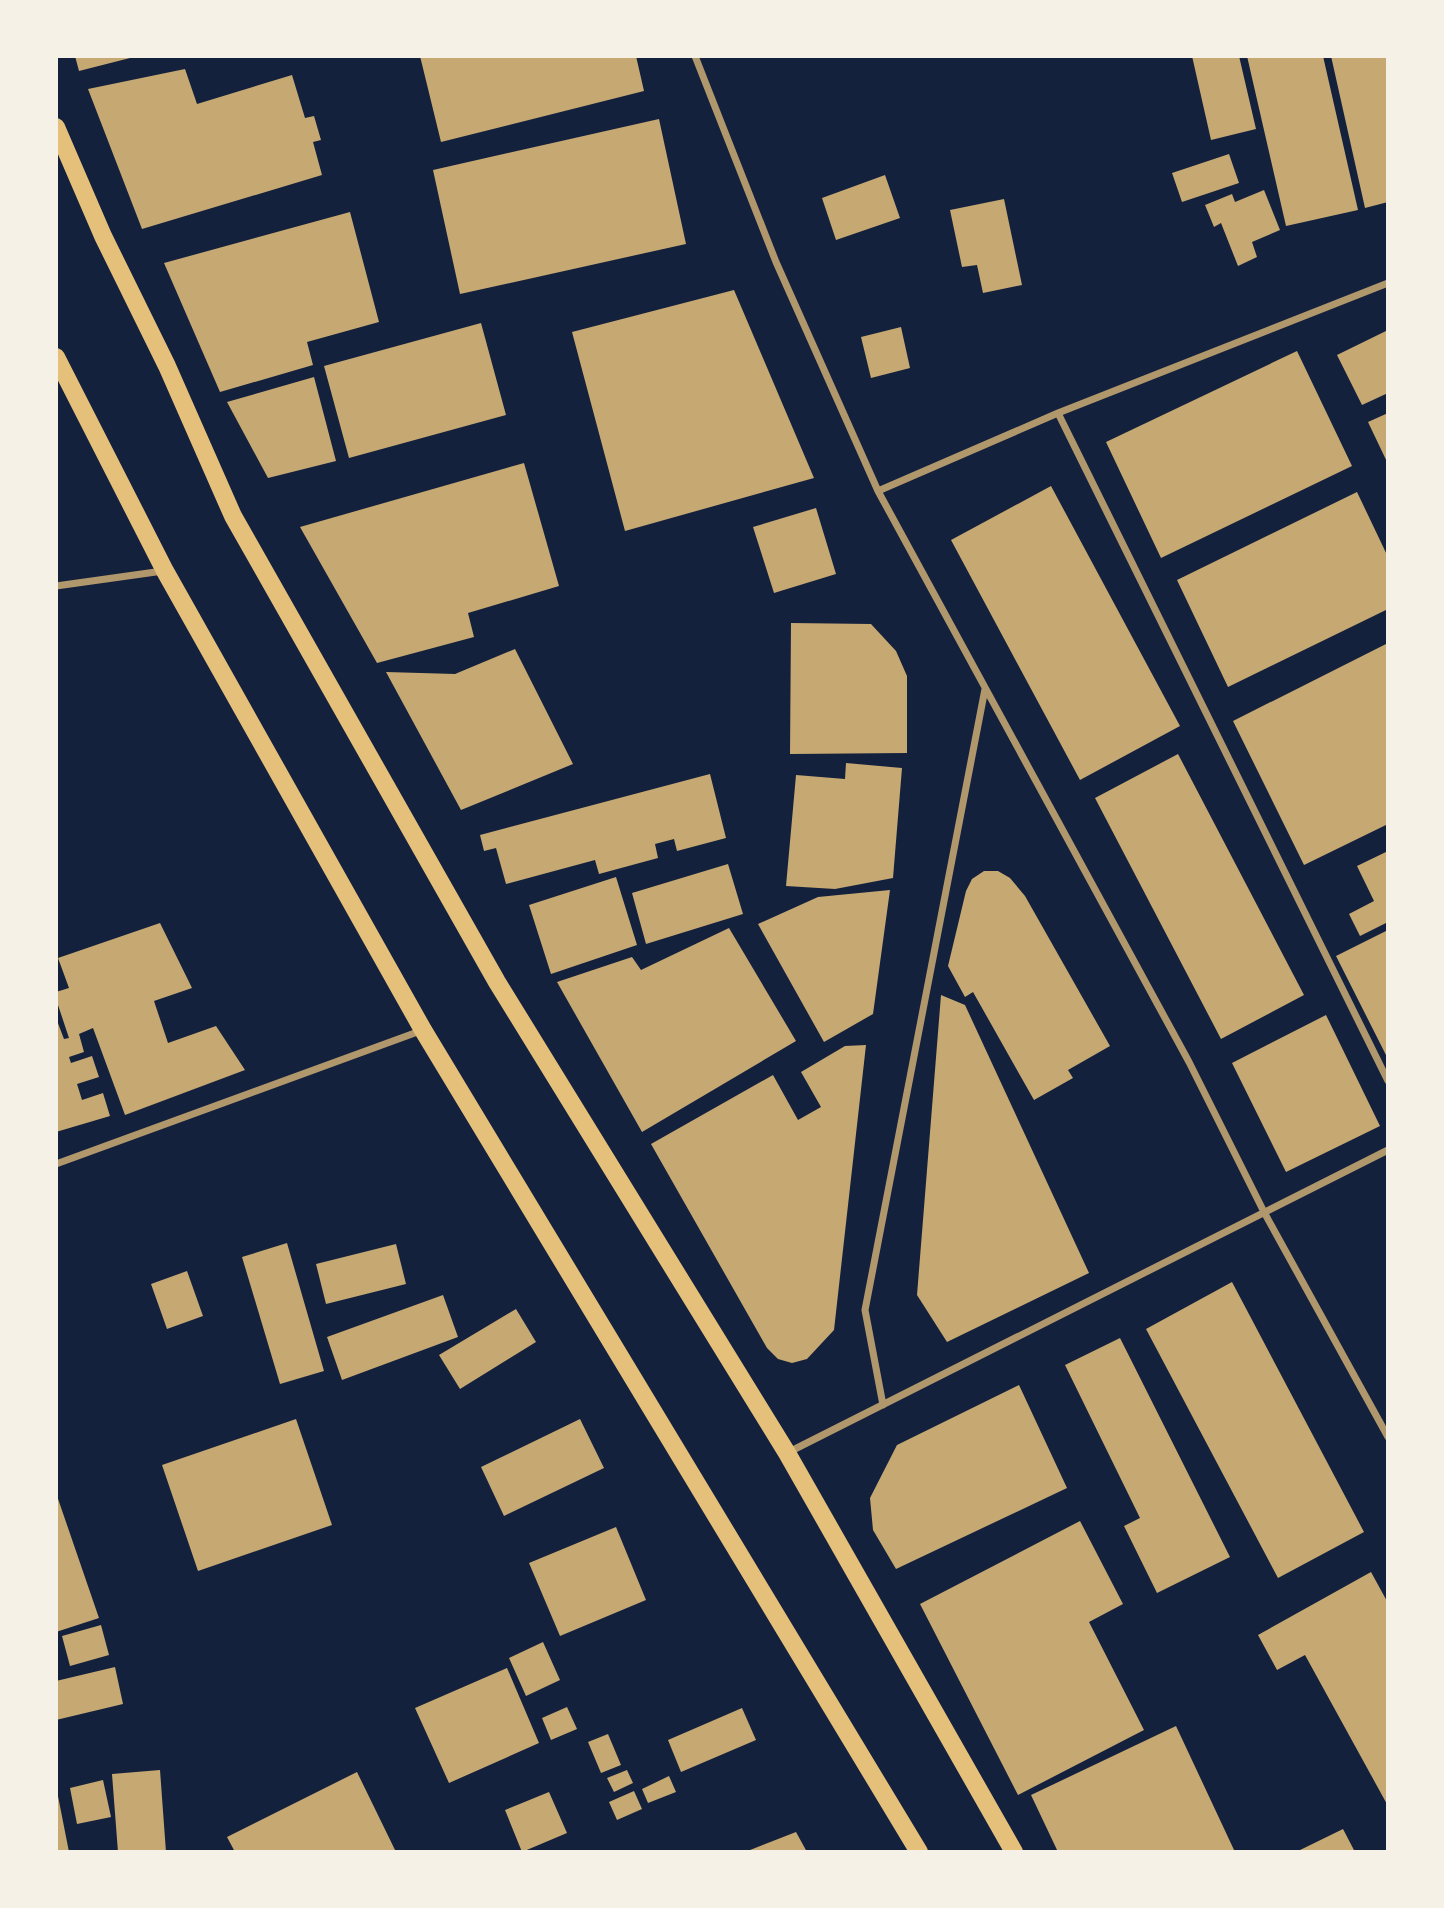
<svg xmlns="http://www.w3.org/2000/svg" width="1444" height="1908" font-family="Roboto,sans-serif">
	<rect width="100%" height="100%" fill="#14213d"/>
	<path fill="#c6a872" d="M 75,56 L 134,56 L 134,57 L 79,71 Z
		M 420,56 L 636,56 L 644,91 L 441,142 Z
		M 1192,56 L 1239,56 L 1256,129 L 1211,140 Z
		M 1247,56 L 1323,56 L 1358,210 L 1286,226 Z
		M 1331,56 L 1388,56 L 1388,202 L 1365,208 Z
		M 185,69 L 197,104 L 292,75 L 305,118 L 314,116 L 321,140 L 313,142 L 322,175 L 142,229 L 88,89 Z
		M 659,119 L 686,244 L 460,294 L 433,170 Z
		M 1229,154 L 1239,183 L 1182,202 L 1172,173 Z
		M 885,175 L 900,218 L 836,240 L 822,198 Z
		M 1264,190 L 1280,230 L 1252,242 L 1257,257 L 1238,266 L 1221,223 L 1214,227 L 1205,205 L 1232,194 L 1235,202 Z
		M 1004,199 L 1022,285 L 983,293 L 977,265 L 962,267 L 950,210 Z
		M 350,212 L 379,322 L 307,342 L 313,365 L 220,392 L 164,263 Z
		M 734,290 L 814,478 L 625,531 L 572,332 Z
		M 481,323 L 506,415 L 349,458 L 324,366 Z
		M 901,327 L 910,368 L 871,378 L 861,337 Z
		M 1388,330 L 1388,393 L 1362,405 L 1337,355 Z
		M 1297,351 L 1352,466 L 1161,558 L 1106,442 Z
		M 314,377 L 336,461 L 268,478 L 227,402 Z
		M 1388,413 L 1388,464 L 1368,422 Z
		M 524,463 L 559,586 L 468,613 L 474,637 L 377,663 L 300,527 Z
		M 1051,486 L 1180,726 L 1080,780 L 951,540 Z
		M 1357,492 L 1388,557 L 1388,609 L 1228,687 L 1177,580 Z
		M 816,508 L 836,574 L 774,593 L 753,527 Z
		M 791,623 L 871,624 L 896,651 L 907,676 L 907,753 L 790,754 Z
		M 1388,643 L 1388,824 L 1304,865 L 1233,721 Z
		M 515,649 L 573,764 L 461,810 L 386,672 L 455,674 Z
		M 1178,754 L 1304,995 L 1221,1039 L 1095,798 Z
		M 846,763 L 902,768 L 893,878 L 835,889 L 786,886 L 796,775 L 845,779 Z
		M 710,774 L 726,838 L 677,851 L 674,839 L 655,844 L 658,858 L 599,874 L 595,860 L 506,884 L 496,848 L 484,851 L 480,835 Z
		M 1388,851 L 1388,922 L 1360,936 L 1349,914 L 1374,901 L 1357,866 Z
		M 728,864 L 743,914 L 646,944 L 632,893 Z
		M 984,871 L 998,871 L 1010,878 L 1025,896 L 1110,1046 L 1068,1070 L 1073,1078 L 1034,1100 L 973,992 L 965,997 L 948,966 L 966,891 L 972,879 Z
		M 616,877 L 637,945 L 551,974 L 529,905 Z
		M 890,890 L 873,1014 L 824,1042 L 758,924 L 818,897 Z
		M 160,923 L 192,988 L 154,1001 L 168,1043 L 216,1026 L 245,1070 L 125,1115 L 93,1028 L 79,1034 L 84,1052 L 69,1057 L 71,1063 L 92,1056 L 99,1077 L 77,1084 L 82,1100 L 103,1093 L 110,1116 L 56,1132 L 56,1018 L 64,1039 L 69,1038 L 56,999 L 56,992 L 69,988 L 58,958 Z
		M 729,928 L 796,1041 L 642,1132 L 557,982 L 632,957 L 641,970 Z
		M 1388,930 L 1388,1059 L 1336,956 Z
		M 941,995 L 965,1005 L 1089,1273 L 947,1342 L 917,1295 Z
		M 1326,1015 L 1380,1126 L 1286,1172 L 1232,1063 Z
		M 866,1045 L 834,1330 L 807,1359 L 792,1363 L 778,1359 L 767,1348 L 651,1144 L 773,1075 L 798,1120 L 821,1107 L 801,1072 L 845,1046 Z
		M 287,1243 L 324,1371 L 280,1384 L 242,1257 Z
		M 396,1244 L 406,1284 L 326,1304 L 316,1264 Z
		M 187,1271 L 203,1316 L 167,1329 L 151,1284 Z
		M 1232,1282 L 1364,1532 L 1278,1578 L 1146,1329 Z
		M 443,1295 L 458,1337 L 342,1380 L 327,1337 Z
		M 516,1309 L 536,1342 L 460,1389 L 439,1355 Z
		M 1120,1338 L 1230,1557 L 1157,1593 L 1124,1526 L 1140,1518 L 1065,1365 Z
		M 1019,1385 L 1067,1488 L 896,1569 L 873,1530 L 870,1498 L 897,1445 Z
		M 296,1419 L 332,1525 L 198,1571 L 162,1465 Z
		M 580,1419 L 604,1468 L 504,1516 L 481,1467 Z
		M 56,1493 L 99,1618 L 56,1632 Z
		M 1080,1521 L 1123,1604 L 1089,1622 L 1144,1730 L 1018,1795 L 920,1604 Z
		M 616,1527 L 646,1600 L 560,1636 L 529,1563 Z
		M 1371,1572 L 1388,1603 L 1388,1806 L 1305,1655 L 1277,1670 L 1258,1635 Z
		M 101,1625 L 109,1655 L 70,1666 L 62,1636 Z
		M 543,1642 L 560,1680 L 526,1696 L 509,1658 Z
		M 115,1667 L 123,1704 L 56,1720 L 56,1681 Z
		M 507,1668 L 539,1743 L 449,1783 L 415,1708 Z
		M 567,1707 L 577,1729 L 551,1740 L 542,1718 Z
		M 742,1708 L 756,1740 L 681,1772 L 668,1740 Z
		M 1176,1726 L 1235,1852 L 1058,1852 L 1031,1795 Z
		M 608,1734 L 621,1765 L 601,1773 L 588,1742 Z
		M 160,1770 L 166,1852 L 118,1852 L 112,1774 Z
		M 627,1770 L 633,1783 L 614,1792 L 607,1778 Z
		M 357,1772 L 396,1852 L 235,1852 L 227,1837 Z
		M 669,1776 L 676,1792 L 648,1803 L 642,1789 Z
		M 103,1780 L 111,1817 L 77,1824 L 70,1788 Z
		M 57,1791 L 69,1852 L 56,1852 Z
		M 634,1791 L 642,1809 L 617,1820 L 609,1802 Z
		M 549,1792 L 567,1833 L 522,1852 L 505,1810 Z
		M 1343,1829 L 1355,1852 L 1296,1852 Z
		M 796,1832 L 807,1852 L 745,1852 Z"/>
	<g fill="none" stroke-linecap="round" stroke-linejoin="round">
		<path stroke="#b1986c" stroke-width="7" d="M 695,56 L 776,262 L 878,491 L 1189,1062 L 1264,1212 L 1388,1437
			M 1058,413 L 1388,1081
			M 878,491 L 1058,413 L 1388,283
			M 56,586 L 163,571
			M 56,1164 L 423,1030
			M 883,1405 L 865,1310 L 985,689
			M 787,1453 L 1388,1150"/>
		<path stroke="#e5c07b" stroke-width="18" d="M 56,127 L 103,236 L 167,366 L 233,516 L 497,982 L 787,1453 L 1014,1852
			M 56,357 L 165,571 L 423,1030 L 919,1852"/>
	</g>
	<rect width="1444" height="1908" fill="none" stroke="#f6f1e7" stroke-width="116"/>
</svg>
